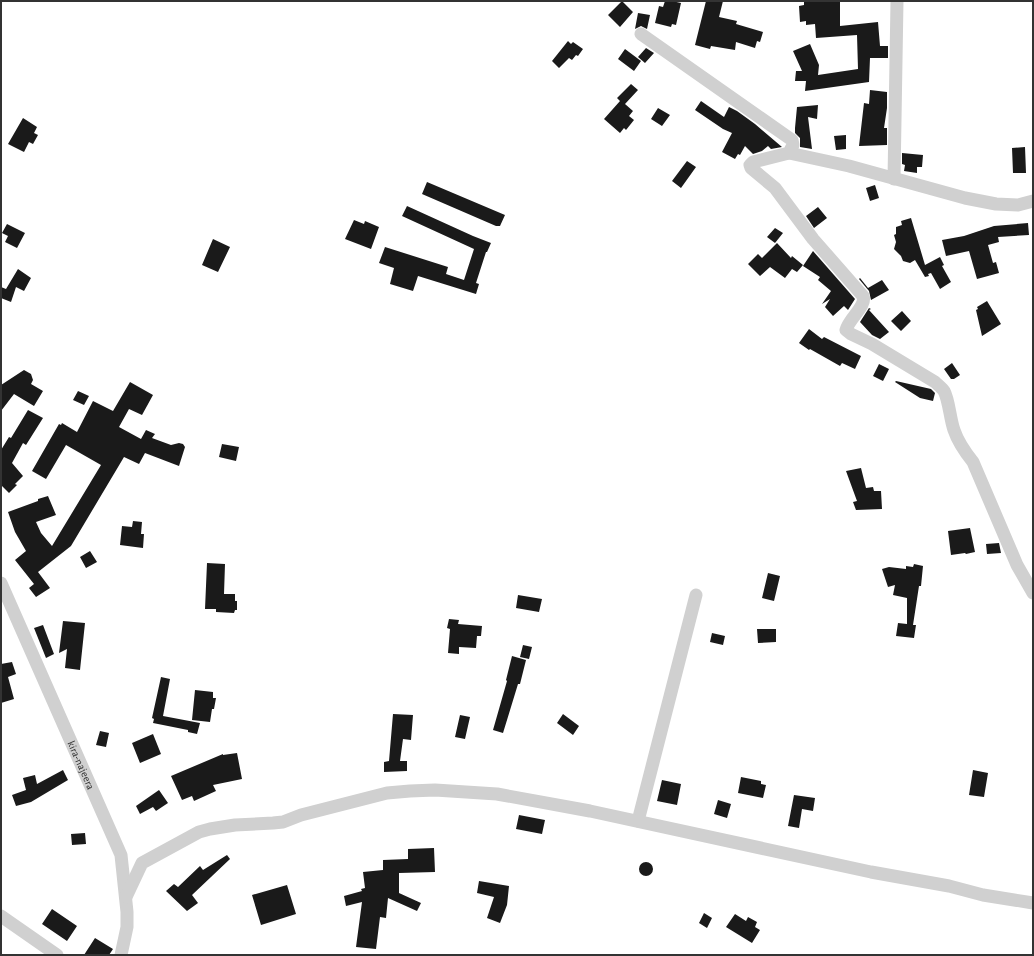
<svg xmlns="http://www.w3.org/2000/svg" width="1034" height="956" font-family="'Alegreya Sans',sans-serif">
	<rect width="100%" height="100%" fill="#fff"/>
	<path fill="#1a1a1a" d="M 622,1 L 633,12 L 620,27 L 608,15 Z
		M 665,1 L 672,1 L 681,3 L 676,25 L 672,24 L 671,27 L 655,23 L 659,6 L 663,7 Z
		M 706,1 L 723,1 L 719,17 L 737,21 L 736,24 L 763,32 L 760,42 L 757,41 L 755,48 L 736,42 L 735,50 L 711,46 L 710,49 L 695,45 Z
		M 804,1 L 840,1 L 840,26 L 878,22 L 880,46 L 888,46 L 888,58 L 870,58 L 869,82 L 805,91 L 806,81 L 795,81 L 796,71 L 802,71 L 793,51 L 810,44 L 819,65 L 818,75 L 858,69 L 857,35 L 816,38 L 815,24 L 806,25 L 806,21 L 800,22 L 799,6 L 804,5 Z
		M 638,13 L 650,15 L 647,29 L 641,26 L 635,29 Z
		M 568,41 L 571,44 L 573,42 L 583,49 L 578,56 L 576,55 L 572,60 L 569,58 L 559,68 L 552,61 Z
		M 646,48 L 654,53 L 645,63 L 638,57 Z
		M 625,49 L 641,61 L 634,71 L 618,59 Z
		M 631,84 L 638,90 L 625,104 L 633,111 L 629,116 L 634,120 L 626,130 L 624,128 L 620,133 L 604,119 L 620,101 L 617,98 Z
		M 870,90 L 887,92 L 887,108 L 884,128 L 887,128 L 887,145 L 859,146 L 864,103 L 869,104 Z
		M 701,101 L 724,117 L 729,107 L 737,111 L 755,124 L 782,147 L 771,149 L 768,146 L 762,151 L 753,154 L 745,146 L 740,155 L 738,154 L 735,159 L 722,152 L 732,133 L 723,129 L 695,110 Z
		M 818,105 L 817,119 L 808,117 L 812,149 L 800,147 L 800,138 L 795,133 L 795,128 L 797,107 Z
		M 658,108 L 670,115 L 662,126 L 651,119 Z
		M 23,118 L 37,127 L 34,133 L 38,135 L 33,144 L 29,142 L 24,152 L 8,144 Z
		M 846,135 L 846,149 L 836,150 L 834,136 Z
		M 1025,147 L 1026,173 L 1013,173 L 1012,148 Z
		M 902,153 L 923,155 L 922,167 L 917,167 L 917,173 L 904,171 L 905,165 L 902,164 Z
		M 687,161 L 696,167 L 681,188 L 672,181 Z
		M 427,182 L 505,215 L 500,226 L 496,226 L 422,194 Z
		M 875,185 L 879,198 L 870,201 L 866,188 Z
		M 407,206 L 473,236 L 491,243 L 487,252 L 486,252 L 476,283 L 479,284 L 476,294 L 418,276 L 413,291 L 390,284 L 394,268 L 379,263 L 385,247 L 448,267 L 446,274 L 464,280 L 474,249 L 402,216 Z
		M 818,207 L 827,218 L 814,228 L 806,216 Z
		M 911,218 L 925,265 L 940,257 L 944,265 L 942,266 L 951,282 L 940,289 L 931,273 L 928,274 L 929,276 L 925,277 L 915,260 L 910,263 L 903,261 L 901,256 L 894,249 L 896,242 L 894,235 L 896,234 L 896,227 L 902,225 L 901,221 Z
		M 354,220 L 364,224 L 365,221 L 379,227 L 371,249 L 345,239 Z
		M 1028,223 L 1029,235 L 998,237 L 999,242 L 988,245 L 993,263 L 996,262 L 999,273 L 977,279 L 969,251 L 946,256 L 942,240 L 964,236 L 994,226 Z
		M 7,224 L 25,233 L 17,248 L 5,242 L 8,236 L 2,233 Z
		M 775,228 L 783,233 L 775,243 L 767,237 Z
		M 213,239 L 230,247 L 218,272 L 202,265 Z
		M 777,243 L 791,258 L 792,256 L 803,265 L 797,272 L 792,269 L 785,278 L 770,267 L 760,276 L 748,264 L 758,254 L 762,258 Z
		M 813,251 L 855,299 L 848,310 L 844,306 L 833,316 L 825,307 L 830,299 L 822,304 L 831,291 L 818,280 L 820,277 L 803,266 Z
		M 18,269 L 31,278 L 24,291 L 16,287 L 11,302 L 1,298 L 1,287 L 6,289 Z
		M 860,278 L 868,288 L 882,280 L 889,290 L 871,300 L 869,291 L 859,279 Z
		M 987,301 L 1001,324 L 982,336 L 976,310 L 978,309 L 977,307 Z
		M 869,308 L 871,309 L 869,310 L 889,332 L 880,339 L 872,335 L 860,322 Z
		M 902,311 L 911,321 L 901,331 L 891,321 Z
		M 809,329 L 822,339 L 824,337 L 861,356 L 855,369 L 842,363 L 840,366 L 810,349 L 809,350 L 799,343 Z
		M 952,363 L 960,375 L 954,379 L 951,379 L 944,369 Z
		M 879,364 L 889,369 L 883,381 L 873,376 Z
		M 24,370 L 31,374 L 33,380 L 31,384 L 43,391 L 34,406 L 14,394 L 1,411 L 1,385 Z
		M 896,381 L 931,389 L 935,393 L 933,401 L 920,398 L 895,382 Z
		M 130,382 L 153,395 L 142,415 L 129,409 L 119,427 L 141,439 L 146,430 L 155,434 L 152,438 L 171,445 L 179,443 L 183,444 L 185,447 L 179,466 L 145,453 L 139,464 L 124,457 L 71,546 L 38,572 L 50,588 L 36,597 L 29,588 L 34,584 L 15,560 L 26,551 L 15,532 L 8,512 L 38,501 L 38,499 L 48,496 L 56,515 L 36,522 L 41,533 L 52,546 L 101,465 L 66,445 L 46,479 L 32,471 L 59,424 L 61,425 L 62,423 L 77,432 L 93,401 L 113,411 Z
		M 78,391 L 89,396 L 84,405 L 73,400 Z
		M 28,410 L 43,418 L 26,445 L 23,443 L 12,463 L 23,476 L 15,484 L 17,485 L 9,493 L 1,485 L 1,450 L 9,437 L 11,438 Z
		M 222,444 L 239,447 L 236,461 L 219,457 Z
		M 861,468 L 866,488 L 873,487 L 874,491 L 881,491 L 882,509 L 856,510 L 853,502 L 857,501 L 846,471 Z
		M 133,521 L 142,522 L 141,534 L 144,534 L 143,548 L 120,545 L 122,526 L 132,527 Z
		M 970,528 L 975,552 L 966,554 L 965,553 L 951,555 L 948,531 Z
		M 999,543 L 1001,553 L 987,554 L 986,544 Z
		M 90,551 L 97,562 L 86,568 L 80,557 Z
		M 207,563 L 225,564 L 224,594 L 235,594 L 235,601 L 237,601 L 237,610 L 235,610 L 234,613 L 216,612 L 216,609 L 205,609 Z
		M 914,564 L 923,566 L 921,586 L 919,586 L 913,625 L 916,625 L 914,638 L 896,636 L 898,623 L 907,624 L 907,598 L 893,595 L 895,585 L 888,587 L 882,569 L 889,567 L 906,569 L 906,566 L 913,567 Z
		M 768,573 L 780,576 L 774,601 L 762,598 Z
		M 518,595 L 542,599 L 539,612 L 516,608 Z
		M 449,619 L 459,620 L 458,624 L 482,626 L 481,636 L 477,636 L 476,648 L 459,647 L 459,654 L 448,653 L 450,629 L 447,628 Z
		M 63,621 L 85,623 L 80,670 L 65,668 L 67,649 L 59,653 Z
		M 43,625 L 54,654 L 46,658 L 34,628 Z
		M 757,629 L 776,629 L 776,642 L 758,643 Z
		M 712,633 L 725,636 L 723,645 L 710,642 Z
		M 523,645 L 532,647 L 529,659 L 520,657 Z
		M 512,656 L 526,660 L 520,684 L 518,684 L 503,733 L 493,730 L 507,681 L 506,680 Z
		M 12,662 L 16,674 L 8,677 L 14,699 L 1,703 L 1,664 Z
		M 161,677 L 170,679 L 163,716 L 200,723 L 197,734 L 188,732 L 188,730 L 153,723 L 154,719 L 152,718 Z
		M 195,690 L 213,692 L 213,698 L 216,698 L 214,709 L 212,709 L 210,722 L 192,720 Z
		M 393,714 L 413,715 L 411,740 L 403,739 L 400,761 L 407,761 L 407,771 L 384,772 L 384,762 L 389,761 Z
		M 563,714 L 579,726 L 573,735 L 557,723 Z
		M 460,715 L 470,717 L 465,739 L 455,737 Z
		M 100,731 L 109,733 L 106,747 L 96,745 Z
		M 153,734 L 161,754 L 140,763 L 132,743 Z
		M 237,753 L 242,779 L 213,785 L 216,791 L 194,801 L 192,796 L 182,800 L 171,776 L 223,754 L 223,755 Z
		M 63,770 L 68,780 L 31,802 L 16,806 L 12,795 L 26,790 L 23,778 L 35,775 L 37,784 Z
		M 973,770 L 988,773 L 984,797 L 969,795 Z
		M 741,777 L 761,781 L 761,784 L 766,785 L 763,798 L 738,793 Z
		M 662,780 L 681,784 L 677,805 L 657,801 Z
		M 159,790 L 168,803 L 156,811 L 153,807 L 140,814 L 136,806 Z
		M 794,795 L 815,798 L 813,811 L 802,809 L 799,828 L 788,826 Z
		M 718,800 L 731,804 L 727,818 L 714,814 Z
		M 519,815 L 545,820 L 542,834 L 516,829 Z
		M 85,833 L 86,844 L 72,845 L 71,834 Z
		M 434,848 L 435,872 L 399,873 L 399,893 L 421,903 L 417,911 L 388,898 L 386,918 L 380,917 L 376,949 L 356,947 L 362,902 L 346,906 L 344,896 L 362,891 L 361,889 L 365,888 L 363,872 L 383,870 L 383,860 L 408,859 L 408,849 Z
		M 227,855 L 230,859 L 192,895 L 198,903 L 187,911 L 166,891 L 174,884 L 178,887 L 200,866 L 203,870 Z
		M639 869a7 7 0 1 1 14 0a7 7 0 1 1-14 0Z
		M 479,881 L 509,886 L 507,905 L 500,923 L 487,918 L 494,897 L 477,893 Z
		M 287,885 L 296,914 L 261,925 L 252,895 Z
		M 52,909 L 77,926 L 67,941 L 42,924 Z
		M 704,913 L 712,918 L 707,928 L 699,923 Z
		M 735,914 L 746,921 L 748,917 L 757,922 L 755,927 L 760,930 L 752,943 L 726,927 Z
		M 95,938 L 113,949 L 109,955 L 84,955 Z"/>
	<g fill="none" stroke-linecap="round" stroke-linejoin="round">
		<g stroke="#d0d0d0" stroke-width="13">
			<path d="M 641,34 L 792,140 L 793,145 L 789,153 L 753,162 L 750,165 L 751,168 L 775,188 L 813,239 L 863,296 C 867,306 849,318 846,330 L 851,334 L 872,344 L 935,382 C 938,385 942,388 944,391 C 949,400 950,419 954,430 C 958,442 965,452 973,462 L 1017,565 L 1033,593"/>
			<path d="M 789,153 L 849,166 L 965,198 L 996,204 L 1018,205 L 1033,201"/>
			<path d="M 894,179 L 897,1"/>
			<path id="s1" d="M 1,583 L 121,855 L 127,912 L 127,927 L 121,955"/>
			<path d="M 638,821 L 696,595"/>
			<path d="M 126,897 L 142,863 L 199,832 L 210,829 L 235,825 L 273,823 L 283,822 L 301,815 L 387,793 L 410,791 L 435,790 L 497,794 L 590,811 L 871,872 L 949,886 L 983,895 L 1033,903"/>
			<path d="M 1,916 L 57,955"/>
		</g>
	</g>
	<g text-anchor="middle" dominant-baseline="central" stroke-width="4" stroke-linejoin="round" paint-order="stroke">
		<g font-size="11" fill="#333" stroke="#fff">
			<text stroke="none"><textPath href="#s1" startOffset="199">kira-najeera</textPath></text>
		</g>
	</g>
	<rect width="1034" height="956" fill="none" stroke="#333333" stroke-width="4"/>
</svg>
